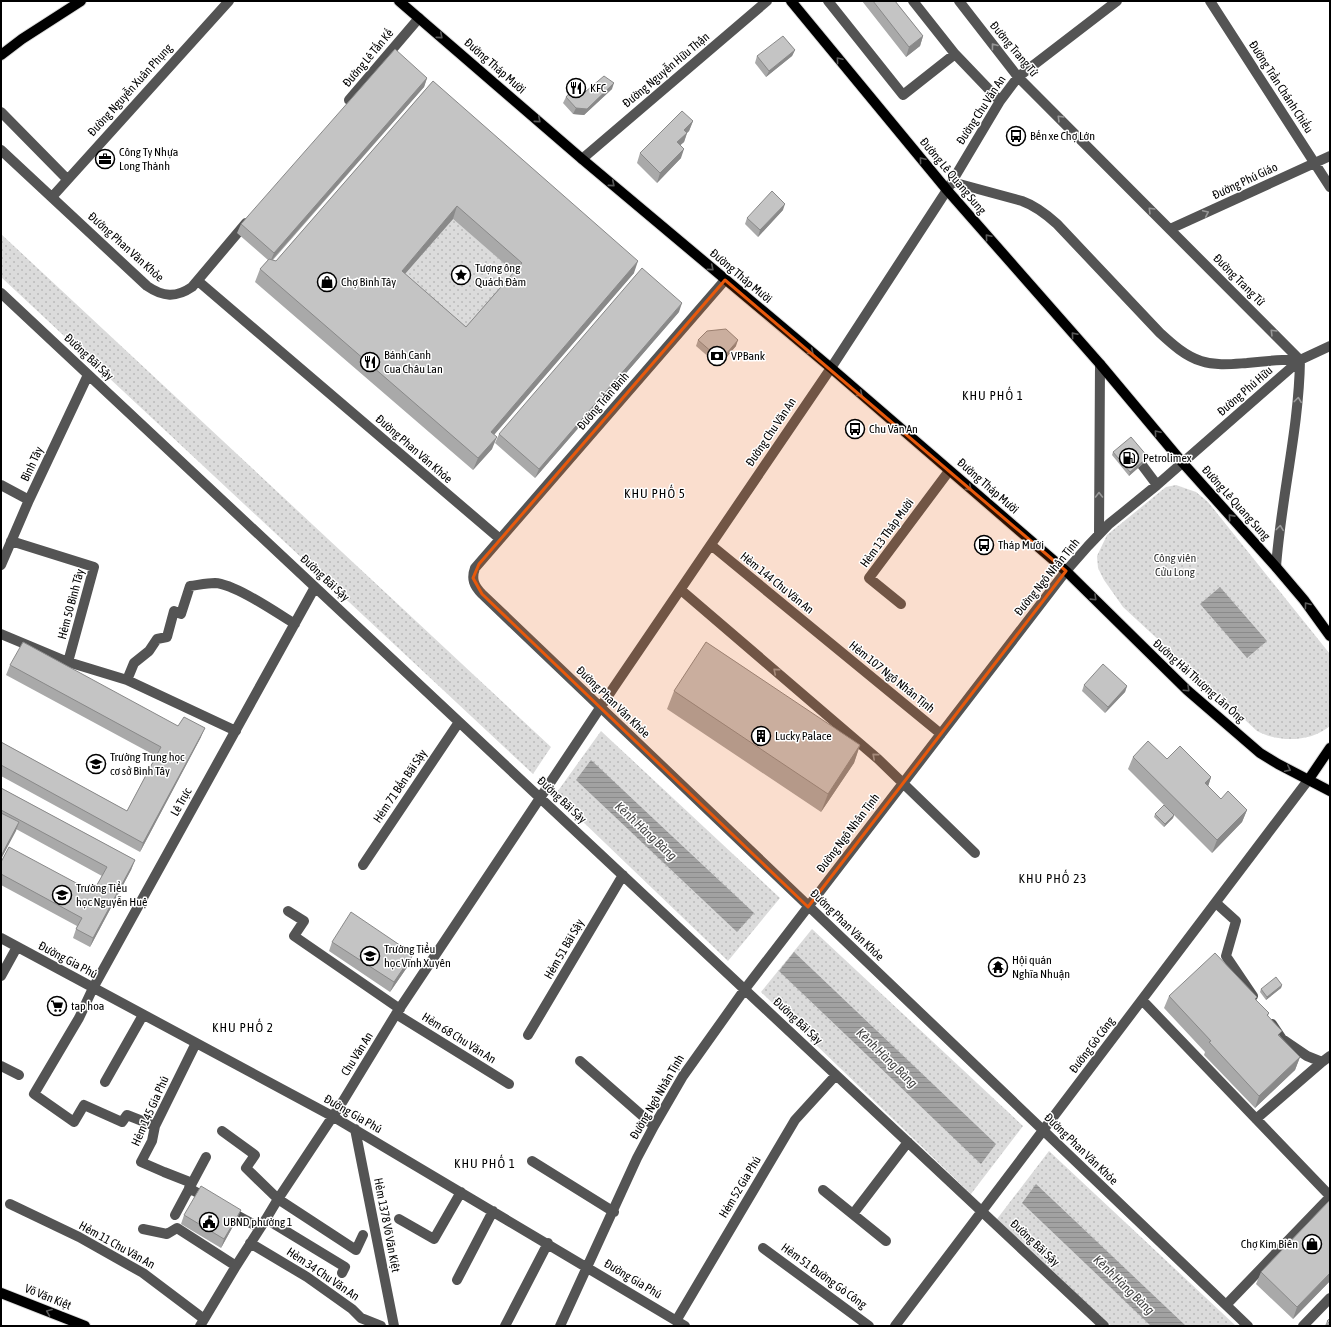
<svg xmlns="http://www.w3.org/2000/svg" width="1331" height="1327" font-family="'Asap Condensed',sans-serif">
	<defs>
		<pattern id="park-dots" width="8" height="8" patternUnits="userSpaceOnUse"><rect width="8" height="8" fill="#dbdbdb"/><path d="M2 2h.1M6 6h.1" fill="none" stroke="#bababa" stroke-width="1.8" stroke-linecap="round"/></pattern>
		<pattern id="water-rules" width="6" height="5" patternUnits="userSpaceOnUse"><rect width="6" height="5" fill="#a2a2a2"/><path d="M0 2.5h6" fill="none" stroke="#8a8a8a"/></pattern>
	</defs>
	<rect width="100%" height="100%" fill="#fff"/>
	<path fill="url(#park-dots)" d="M 453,219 L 518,275 L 462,339 L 397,283 Z
		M 1,234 L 551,747 L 533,774 L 1,277 Z
		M 1176,485 L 1196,492 L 1208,502 L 1330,654 L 1330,726 C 1311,742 1279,743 1257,731 L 1123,607 L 1104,580 L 1098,568 L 1097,556 L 1107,535 L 1166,487 Z
		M 601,731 L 780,898 L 728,961 L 555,795 Z
		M 812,929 L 1023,1126 L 971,1194 L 761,992 Z
		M 1049,1151 L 1236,1326 L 1111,1326 L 997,1219 Z"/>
	<path fill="url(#water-rules)" d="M 1220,587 L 1267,641 L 1247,658 L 1200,604 Z
		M 591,760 L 754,913 L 737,932 L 576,780 Z
		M 794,952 L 996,1144 L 981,1164 L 779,971 Z
		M 1036,1184 L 1186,1326 L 1151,1326 L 1022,1203 Z"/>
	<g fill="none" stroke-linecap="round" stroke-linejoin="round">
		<g stroke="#dbdbdb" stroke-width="12">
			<path id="major" d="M 399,1 L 582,159 L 831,368 L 1066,571 L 1187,690 L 1260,753 L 1278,764 L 1330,791
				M 791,1 L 947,190 L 1100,364 L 1182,462 L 1276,567 L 1304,600 L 1330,636
				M 1,55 L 22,39 L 81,1
				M 1309,779 L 1330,748
				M 1,1293 L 85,1326"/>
		</g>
		<path stroke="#545454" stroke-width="10" d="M 828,1 L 903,95 L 955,54 L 1000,101
			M 913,1 L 955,54
			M 959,1 L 1018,77 L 1300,360 C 1299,429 1281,498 1276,567
			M 1210,1 L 1330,187
			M 349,100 L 419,18
			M 1,112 L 67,179
			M 1,150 L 147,286 C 163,297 176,298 192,287 L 246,223
			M 582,159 L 767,1
			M 952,182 L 1022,201 C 1036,206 1046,214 1057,224 L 1160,333 C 1172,344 1185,356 1201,361 C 1216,366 1232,364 1247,363 C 1265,361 1283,359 1300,360
			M 52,197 L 229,1
			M 1170,229 L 1330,156
			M 725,280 L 475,568 C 471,579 474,586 482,594 L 1248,1326
			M 198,281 L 500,539
			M 1,293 L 1104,1326
			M 1142,465 L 1157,485
			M 1,485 L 29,500
			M 1099,534 L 1100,364
			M 11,541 L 94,567 L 68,662
			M 711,545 L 941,734
			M 1,565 L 29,500 L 88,375
			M 681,590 L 878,759 L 975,853
			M 901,604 L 869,578 L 949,471
			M 1,634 L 68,662 L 127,680 L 236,731
			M 127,680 L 134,663 L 149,651 L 157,639 L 167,637 L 174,611 L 181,614 L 190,586 C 198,585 207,583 215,583 C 235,584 277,613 295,624
			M 363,865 L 459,722
			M 1216,903 L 1236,921 L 1226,956 L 1253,996
			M 288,911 L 304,921 L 294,936 L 400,1009
			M 1,938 L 332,1116 L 685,1326
			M 1,976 L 17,947
			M 1142,1000 L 1330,1196
			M 396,1014 L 509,1084
			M 1272,1024 L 1282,1039 L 1307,1056 L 1322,1062 L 1330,1056
			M 528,1035 L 623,875
			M 580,1061 L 654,1126
			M 1,1066 L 19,1075
			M 105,1082 L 143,1015
			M 1256,1119 L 1322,1062
			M 155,1126 L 127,1115 L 122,1122 L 84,1105 L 74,1122 L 34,1094 L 79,1018 L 93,988 L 315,587
			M 355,1129 L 394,1326
			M 222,1131 L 255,1155 L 246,1168 L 278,1199 L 356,1250 L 363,1235
			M 532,1161 L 614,1212
			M 192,1183 L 164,1172 L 141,1162 L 152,1141 L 155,1126 L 196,1043
			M 189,1188 L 208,1199
			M 823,1190 L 886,1241
			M 10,1204 L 79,1237 L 143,1273 L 204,1319
			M 227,1210 L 260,1228
			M 853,1214 L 908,1142
			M 175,1215 L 206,1157
			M 266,1219 L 345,1267 L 342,1273
			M 399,1219 L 434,1239 L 461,1192
			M 143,1229 L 167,1234 L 177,1228 L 236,1266
			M 250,1243 L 307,1277 L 352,1309 L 361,1318 L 381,1326
			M 763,1248 L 869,1326
			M 457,1280 L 493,1211
			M 1226,1305 L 1330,1197
			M 676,1321 L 795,1120 L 836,1075
			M 200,1326 L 236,1266 L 266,1219 L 278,1199 L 343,1101 L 396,1014 L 614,687 L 831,368 L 947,190 L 1000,101 L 1018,77 L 1117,1
			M 505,1326 L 548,1243
			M 560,1326 L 637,1158 L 654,1126 L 683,1076 L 745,989 L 1066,571 L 1088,546 L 1109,524 L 1157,485 L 1300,360 L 1330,346
			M 895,1326 L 1309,779
			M 1303,1326 L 1330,1298"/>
		<use href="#major" stroke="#000" stroke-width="10"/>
	</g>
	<path fill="#a9a9a9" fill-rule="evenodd" d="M 862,1 L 895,1 L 923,36 L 920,46 L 906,57 Z
		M 795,50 L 792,56 L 766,77 L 755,63 L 757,56 Z
		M 427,78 L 424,87 L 273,260 L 276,261 L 433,81 L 634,273 L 494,435 L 492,449 L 473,470 L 255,282 L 260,269 L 268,260 L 237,233 L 241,224 ZM 453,219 L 514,272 L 466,327 L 405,274 Z
		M 612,89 L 584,115 L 573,114 L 563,103 L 566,97 L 585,92 Z
		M 693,121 L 689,131 L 687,133 L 684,142 L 680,145 L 681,158 L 657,183 L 637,163 L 640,153 Z
		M 783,210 L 758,237 L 745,224 L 747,218 Z
		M 679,312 L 535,478 L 495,443 L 499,434 Z
		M 698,340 L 736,346 L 719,366 L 696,346 Z
		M 1113,452 L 1147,460 L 1129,476 L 1112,455 Z
		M 10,665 L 178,726 L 201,737 L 140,852 L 1,776 L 1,742 L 127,811 L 156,756 L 6,675 Z
		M 1084,685 L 1127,686 L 1125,692 L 1105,713 L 1082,691 Z
		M 674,691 L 860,745 L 854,763 L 821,812 L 667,709 Z
		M 1133,757 L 1167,759 L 1211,777 L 1208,786 L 1221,799 L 1247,810 L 1242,822 L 1212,853 L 1174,815 L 1173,818 L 1164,827 L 1154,817 L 1155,814 L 1164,805 L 1128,769 Z
		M 1,788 L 135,860 L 131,870 L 90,947 L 73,938 L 77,926 L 1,885 L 1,862 L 93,892 L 102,876 L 16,829 L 1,859 Z
		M 332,942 L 413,954 L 410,963 L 390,992 L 329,951 Z
		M 1282,985 L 1281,988 L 1266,1000 L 1260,992 L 1261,989 Z
		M 1169,996 L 1256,1000 L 1269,1013 L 1268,1016 L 1280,1036 L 1300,1057 L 1295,1070 L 1255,1108 L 1204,1055 L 1205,1052 L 1164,1008 Z
		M 1330,1200 L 1330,1281 L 1293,1319 L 1256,1284 L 1261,1272 Z
		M 184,1215 L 237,1219 L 221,1248 L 181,1224 Z
		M 1330,1318 L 1330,1326 L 1325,1326 L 1327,1321 Z"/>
	<path fill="#898989" d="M 923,36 L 920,46 L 906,57 L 909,47 Z
		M 795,50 L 792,56 L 766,77 L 769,71 Z
		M 427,78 L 424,87 L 270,262 L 274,253 Z
		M 614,83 L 612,89 L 584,115 L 573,114 L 576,108 Z
		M 693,121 L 689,131 L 687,133 L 684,142 L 674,151 L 677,142 L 684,130 Z
		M 684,149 L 681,158 L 657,183 L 660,173 Z
		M 785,204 L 783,210 L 758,237 L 760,230 Z
		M 457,206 L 453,219 L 397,283 L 402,271 Z
		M 638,261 L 634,273 L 486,444 L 491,432 Z
		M 682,303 L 679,312 L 535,478 L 539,469 Z
		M 738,340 L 736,346 L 719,366 L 721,360 Z
		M 497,437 L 492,449 L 473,470 L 478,458 Z
		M 1148,457 L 1147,460 L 1129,476 L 1130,472 Z
		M 1127,686 L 1125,692 L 1105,713 L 1108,707 Z
		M 205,728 L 201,737 L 140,852 L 143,843 Z
		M 860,745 L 854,763 L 821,812 L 828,794 Z
		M 1211,777 L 1207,790 L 1205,783 Z
		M 1247,810 L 1242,822 L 1212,853 L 1217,840 Z
		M 1174,815 L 1173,818 L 1164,827 L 1165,824 Z
		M 19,822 L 16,831 L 1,859 L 1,856 Z
		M 135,860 L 131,870 L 90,947 L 93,938 Z
		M 413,954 L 410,963 L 390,992 L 394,982 Z
		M 1282,985 L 1281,988 L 1266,1000 L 1267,997 Z
		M 1300,1057 L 1295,1070 L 1255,1108 L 1259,1096 Z
		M 241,1210 L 237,1219 L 221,1248 L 224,1239 Z
		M 1330,1273 L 1330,1281 L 1293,1319 L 1297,1307 Z"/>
	<path fill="#c4c4c4" stroke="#898989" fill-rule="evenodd" d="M 873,1 L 895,1 L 923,36 L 909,47 Z
		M 783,36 L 795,50 L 769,71 L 757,56 Z
		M 395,49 L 427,78 L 274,253 L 241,224 Z
		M 604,76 L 614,83 L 587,109 L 576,108 L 566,97 L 574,88 L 585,92 Z
		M 433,81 L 638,261 L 491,432 L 497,437 L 478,458 L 260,269 L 269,259 L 276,261 ZM 457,206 L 522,263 L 466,327 L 402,271 Z
		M 682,111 L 693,121 L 684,130 L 687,133 L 677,142 L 684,149 L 660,173 L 640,153 Z
		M 772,191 L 785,204 L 760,230 L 747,218 Z
		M 642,268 L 682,303 L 539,469 L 499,434 Z
		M 726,329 L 738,340 L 721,360 L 698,340 L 707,331 Z
		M 1131,437 L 1148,457 L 1130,472 L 1113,452 Z
		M 23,642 L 178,726 L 184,717 L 205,728 L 143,843 L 1,765 L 1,742 L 127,811 L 161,747 L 10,665 Z
		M 706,642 L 860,745 L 828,794 L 674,691 Z
		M 1103,664 L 1127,686 L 1108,707 L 1084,685 Z
		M 1148,741 L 1167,759 L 1180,746 L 1211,777 L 1205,783 L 1221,799 L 1228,791 L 1247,810 L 1217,840 L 1133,757 Z
		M 1,788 L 135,860 L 93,938 L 76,929 L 82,918 L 1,874 L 1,862 L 9,847 L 93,892 L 107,867 L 1,810 Z
		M 1164,805 L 1174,815 L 1165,824 L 1155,814 Z
		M 1,813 L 19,822 L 1,856 Z
		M 351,912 L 413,954 L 394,982 L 332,942 Z
		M 1215,953 L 1257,997 L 1255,999 L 1269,1013 L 1267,1015 L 1282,1031 L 1278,1035 L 1300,1057 L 1259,1096 L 1209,1042 L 1211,1041 L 1169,996 Z
		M 1276,977 L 1282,985 L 1267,997 L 1261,989 Z
		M 201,1186 L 241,1210 L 224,1239 L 184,1215 Z
		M 1330,1200 L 1330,1273 L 1297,1307 L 1261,1272 Z
		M 1330,1318 L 1330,1324 L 1327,1321 Z"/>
	<defs><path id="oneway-chevron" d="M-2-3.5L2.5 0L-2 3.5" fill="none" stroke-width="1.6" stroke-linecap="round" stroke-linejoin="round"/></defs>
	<g stroke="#595959">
		<use href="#oneway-chevron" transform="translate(440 36) rotate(41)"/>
		<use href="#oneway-chevron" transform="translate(839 60) rotate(-130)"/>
		<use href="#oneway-chevron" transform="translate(538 120) rotate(41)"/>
		<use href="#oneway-chevron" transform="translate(922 160) rotate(-130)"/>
		<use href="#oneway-chevron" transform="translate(612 184) rotate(40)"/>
		<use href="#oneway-chevron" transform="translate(988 237) rotate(-131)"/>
		<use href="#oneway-chevron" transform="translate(711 268) rotate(40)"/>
		<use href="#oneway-chevron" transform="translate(1074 335) rotate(-131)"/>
		<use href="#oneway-chevron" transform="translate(811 352) rotate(40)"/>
		<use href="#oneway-chevron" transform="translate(860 394) rotate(41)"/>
		<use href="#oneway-chevron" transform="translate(1157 433) rotate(-130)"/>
		<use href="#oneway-chevron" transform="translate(969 488) rotate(41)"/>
		<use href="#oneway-chevron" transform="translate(1231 517) rotate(-132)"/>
		<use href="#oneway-chevron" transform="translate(1094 598) rotate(44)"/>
		<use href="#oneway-chevron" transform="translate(1307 605) rotate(-127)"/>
		<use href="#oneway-chevron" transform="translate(1187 689) rotate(43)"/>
		<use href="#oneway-chevron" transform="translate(1288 769) rotate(26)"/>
		<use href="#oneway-chevron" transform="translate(49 1312) rotate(-158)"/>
	</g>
	<g stroke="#989898">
		<use href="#oneway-chevron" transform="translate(994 46) rotate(-128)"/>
		<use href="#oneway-chevron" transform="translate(1060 118) rotate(-135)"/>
		<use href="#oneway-chevron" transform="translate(1151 210) rotate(-135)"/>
		<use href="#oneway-chevron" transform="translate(1206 213) rotate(-25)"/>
		<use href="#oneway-chevron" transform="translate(1273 332) rotate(-135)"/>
		<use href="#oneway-chevron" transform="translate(1298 400) rotate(-83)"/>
		<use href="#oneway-chevron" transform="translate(1099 495) rotate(-90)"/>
		<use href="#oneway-chevron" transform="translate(1280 528) rotate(-83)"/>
		<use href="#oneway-chevron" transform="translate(776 671) rotate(-140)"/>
		<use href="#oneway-chevron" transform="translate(875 756) rotate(-139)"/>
	</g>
	<path fill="#e8590c" fill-opacity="0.2" stroke="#e8590c" stroke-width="3" stroke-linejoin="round" d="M 725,280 L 1066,571 L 808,907 L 482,594 L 473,578 L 479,564 Z"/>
	<defs>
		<g id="restaurant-ring" transform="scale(1)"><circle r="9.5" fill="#fff" stroke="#000" stroke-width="1.5"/><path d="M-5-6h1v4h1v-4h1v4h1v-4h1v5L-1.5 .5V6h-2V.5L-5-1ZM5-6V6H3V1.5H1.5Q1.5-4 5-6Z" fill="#000"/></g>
		<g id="bus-ring" transform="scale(1)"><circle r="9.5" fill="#fff" stroke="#000" stroke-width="1.5"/><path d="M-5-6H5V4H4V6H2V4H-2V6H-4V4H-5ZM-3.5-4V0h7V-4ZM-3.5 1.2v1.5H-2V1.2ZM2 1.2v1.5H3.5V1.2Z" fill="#000"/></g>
		<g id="office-ring" transform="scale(1)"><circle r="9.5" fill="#fff" stroke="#000" stroke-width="1.5"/><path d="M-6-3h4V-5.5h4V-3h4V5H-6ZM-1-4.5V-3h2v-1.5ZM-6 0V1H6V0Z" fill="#000"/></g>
		<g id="sight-ring" transform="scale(1)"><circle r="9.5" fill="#fff" stroke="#000" stroke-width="1.5"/><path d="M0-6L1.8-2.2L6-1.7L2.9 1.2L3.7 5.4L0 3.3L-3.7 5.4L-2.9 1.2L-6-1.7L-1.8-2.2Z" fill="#000"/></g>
		<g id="shop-ring" transform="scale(1)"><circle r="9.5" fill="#fff" stroke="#000" stroke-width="1.5"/><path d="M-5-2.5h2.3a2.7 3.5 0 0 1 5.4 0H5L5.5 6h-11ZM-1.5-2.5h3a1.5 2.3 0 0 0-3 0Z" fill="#000"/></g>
		<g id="bank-ring" transform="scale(1)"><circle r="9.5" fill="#fff" stroke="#000" stroke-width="1.5"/><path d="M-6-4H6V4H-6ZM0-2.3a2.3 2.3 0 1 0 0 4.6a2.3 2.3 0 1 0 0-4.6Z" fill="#000"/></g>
		<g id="fuel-ring" transform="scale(1)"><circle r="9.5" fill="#fff" stroke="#000" stroke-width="1.5"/><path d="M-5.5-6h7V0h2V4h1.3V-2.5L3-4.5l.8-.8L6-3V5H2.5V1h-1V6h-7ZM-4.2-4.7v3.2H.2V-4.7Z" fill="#000"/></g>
		<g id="building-ring" transform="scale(1)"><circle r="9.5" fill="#fff" stroke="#000" stroke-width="1.5"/><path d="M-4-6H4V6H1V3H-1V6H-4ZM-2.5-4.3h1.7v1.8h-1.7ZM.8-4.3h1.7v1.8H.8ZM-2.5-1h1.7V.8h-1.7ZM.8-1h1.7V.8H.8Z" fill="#000"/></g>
		<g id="school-ring" transform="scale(1)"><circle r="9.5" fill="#fff" stroke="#000" stroke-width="1.5"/><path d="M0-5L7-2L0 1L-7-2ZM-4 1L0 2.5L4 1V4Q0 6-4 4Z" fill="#000"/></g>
		<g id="temple-ring" transform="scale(1)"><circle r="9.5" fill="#fff" stroke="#000" stroke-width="1.5"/><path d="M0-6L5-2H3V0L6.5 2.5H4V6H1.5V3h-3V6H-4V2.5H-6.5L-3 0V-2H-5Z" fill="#000"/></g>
		<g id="supermarket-ring" transform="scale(1)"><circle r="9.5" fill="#fff" stroke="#000" stroke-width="1.5"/><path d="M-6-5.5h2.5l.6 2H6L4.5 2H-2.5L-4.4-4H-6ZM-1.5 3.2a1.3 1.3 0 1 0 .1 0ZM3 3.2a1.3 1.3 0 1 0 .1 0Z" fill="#000"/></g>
		<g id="civic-ring" transform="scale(1)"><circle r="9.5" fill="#fff" stroke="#000" stroke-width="1.5"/><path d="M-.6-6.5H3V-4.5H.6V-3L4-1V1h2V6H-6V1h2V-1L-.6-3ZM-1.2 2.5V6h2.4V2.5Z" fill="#000"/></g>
	</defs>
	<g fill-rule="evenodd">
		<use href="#restaurant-ring" x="576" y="88"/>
		<use href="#bus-ring" x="1016" y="136"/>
		<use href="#office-ring" x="105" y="159"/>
		<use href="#sight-ring" x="461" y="275"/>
		<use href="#shop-ring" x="327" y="282"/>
		<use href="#bank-ring" x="717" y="356"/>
		<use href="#restaurant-ring" x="370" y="362"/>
		<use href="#bus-ring" x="855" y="429"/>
		<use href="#fuel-ring" x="1129" y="458"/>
		<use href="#bus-ring" x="984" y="545"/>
		<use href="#building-ring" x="761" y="736"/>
		<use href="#school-ring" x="96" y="764"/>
		<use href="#school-ring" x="62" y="895"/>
		<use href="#school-ring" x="370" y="956"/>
		<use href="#temple-ring" x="998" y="967"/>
		<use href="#supermarket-ring" x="57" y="1006"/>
		<use href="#civic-ring" x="209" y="1222"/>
		<use href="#shop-ring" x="1312" y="1244"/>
	</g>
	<g text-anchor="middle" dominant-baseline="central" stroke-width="3" stroke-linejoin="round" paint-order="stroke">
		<g font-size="12" fill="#000" stroke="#fff">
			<text transform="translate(1014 49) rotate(50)">Đường Trang Tử</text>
			<text transform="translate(368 58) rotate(-50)">Đường Lê Tấn Kế</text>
			<text transform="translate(495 66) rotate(41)">Đường Tháp Mười</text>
			<text transform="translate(666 70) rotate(-40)">Đường Nguyễn Hữu Thận</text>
			<text transform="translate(1281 87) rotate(57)">Đường Trần Chánh Chiếu</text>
			<text transform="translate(130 90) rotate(-48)">Đường Nguyễn Xuân Phụng</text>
			<text transform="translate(981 110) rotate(-57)">Đường Chu Văn An</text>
			<text transform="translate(953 176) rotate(50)">Đường Lê Quang Sung</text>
			<text transform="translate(1245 181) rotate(-25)">Đường Phú Giáo</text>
			<text transform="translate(126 247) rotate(42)">Đường Phan Văn Khỏe</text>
			<text transform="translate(741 276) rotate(40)">Đường Tháp Mười</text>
			<text transform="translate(1239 280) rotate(45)">Đường Trang Tử</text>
			<text transform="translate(89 357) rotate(43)">Đường Bãi Sậy</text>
			<text transform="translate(1245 391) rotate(-41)">Đường Phú Hữu</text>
			<text transform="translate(603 401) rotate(-49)">Đường Trần Bình</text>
			<text transform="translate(771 432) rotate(-56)">Đường Chu Văn An</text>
			<text transform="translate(414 449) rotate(41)">Đường Phan Văn Khỏe</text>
			<text transform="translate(32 464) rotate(-65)">Bình Tây</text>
			<text transform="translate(988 486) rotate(41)">Đường Tháp Mười</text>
			<text transform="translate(1236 503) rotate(48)">Đường Lê Quang Sung</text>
			<text transform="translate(887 533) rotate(-54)">Hẻm 13 Tháp Mười</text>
			<text transform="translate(1047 577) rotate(-51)">Đường Ngô Nhân Tịnh</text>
			<text transform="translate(325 578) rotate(43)">Đường Bãi Sậy</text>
			<text transform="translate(777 583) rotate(39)">Hẻm 144 Chu Văn An</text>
			<text transform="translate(71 604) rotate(-75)">Hẻm 50 Bình Tây</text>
			<text transform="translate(892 677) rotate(39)">Hẻm 107 Ngô Nhân Tịnh</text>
			<text transform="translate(1199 681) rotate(42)">Đường Hải Thượng Lãn Ông</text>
			<text transform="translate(613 702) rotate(44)">Đường Phan Văn Khỏe</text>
			<text transform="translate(400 786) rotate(-56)">Hẻm 71 Bến Bãi Sậy</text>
			<text transform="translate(562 800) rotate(43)">Đường Bãi Sậy</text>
			<text transform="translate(181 802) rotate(-61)">Lê Trực</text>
			<text transform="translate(848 833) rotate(-53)">Đường Ngô Nhân Tịnh</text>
			<text transform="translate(847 925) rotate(44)">Đường Phan Văn Khỏe</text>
			<text transform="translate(564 949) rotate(-60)">Hẻm 51 Bãi Sậy</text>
			<text transform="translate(68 960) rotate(28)">Đường Gia Phú</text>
			<text transform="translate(798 1021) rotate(43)">Đường Bãi Sậy</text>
			<text transform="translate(459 1038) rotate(32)">Hẻm 68 Chu Văn An</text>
			<text transform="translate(1092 1045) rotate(-53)">Đường Gò Công</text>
			<text transform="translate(357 1054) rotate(-58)">Chu Văn An</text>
			<text transform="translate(657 1097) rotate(-60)">Đường Ngô Nhân Tịnh</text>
			<text transform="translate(150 1111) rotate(-66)">Hẻm 145 Gia Phú</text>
			<text transform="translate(353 1114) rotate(30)">Đường Gia Phú</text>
			<text transform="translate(1081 1149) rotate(44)">Đường Phan Văn Khỏe</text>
			<text transform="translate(740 1187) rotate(-59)">Hẻm 52 Gia Phú</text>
			<text transform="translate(387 1225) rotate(79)">Hẻm 1378 Võ Văn Kiệt</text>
			<text transform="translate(1035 1243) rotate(43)">Đường Bãi Sậy</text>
			<text transform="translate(117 1245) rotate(29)">Hẻm 11 Chu Văn An</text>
			<text transform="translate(323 1274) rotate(34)">Hẻm 34 Chu Văn An</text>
			<text transform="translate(824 1276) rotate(36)">Hẻm 51 Đường Gò Công</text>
			<text transform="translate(633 1279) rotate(31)">Đường Gia Phú</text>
			<text transform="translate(48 1297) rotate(22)">Võ Văn Kiệt</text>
		</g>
		<g font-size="12" fill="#000" stroke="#fff" text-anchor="start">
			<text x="590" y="88">KFC</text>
			<text x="1030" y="136">Bến xe Chợ Lớn</text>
			<text x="119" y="152">Công Ty Nhựa<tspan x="119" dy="14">Long Thành</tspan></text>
			<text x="475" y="268">Tượng ông<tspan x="475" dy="14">Quách Đàm</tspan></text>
			<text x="341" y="282">Chợ Bình Tây</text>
			<text x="384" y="355">Bánh Canh<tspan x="384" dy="14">Cua Châu Lan</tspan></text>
			<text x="731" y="356">VPBank</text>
			<text x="869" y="429">Chu Văn An</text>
			<text x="1143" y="458">Petrolimex</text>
			<text x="998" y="545">Tháp Mười</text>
			<text x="775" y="736">Lucky Palace</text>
			<text x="110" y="757">Trường Trung học<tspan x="110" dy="14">cơ sở Bình Tây</tspan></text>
			<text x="76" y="888">Trường Tiểu<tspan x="76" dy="14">học Nguyễn Huệ</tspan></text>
			<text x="384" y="949">Trường Tiểu<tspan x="384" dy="14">học Vĩnh Xuyên</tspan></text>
			<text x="1012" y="960">Hội quán<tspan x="1012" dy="14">Nghĩa Nhuận</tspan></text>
			<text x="71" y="1006">tap hoa</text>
			<text x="223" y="1222">UBND phường 1</text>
			<text x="1298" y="1244" text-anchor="end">Chợ Kim Biên</text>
		</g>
		<g font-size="12" fill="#323232" stroke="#fff">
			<text x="1175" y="558">Công viên<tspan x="1175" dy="14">Cửu Long</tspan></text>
		</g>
		<g font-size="13" letter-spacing="1" fill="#000" stroke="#fff">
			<text x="993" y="395">KHU PHỐ 1</text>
			<text x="655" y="493">KHU PHỐ 5</text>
			<text x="1053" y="878">KHU PHỐ 23</text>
			<text x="243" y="1027">KHU PHỐ 2</text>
			<text x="485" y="1163">KHU PHỐ 1</text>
		</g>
		<g font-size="13" font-style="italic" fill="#434343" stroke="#fff">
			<text transform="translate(646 831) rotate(43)">Kênh Hàng Bàng</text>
			<text transform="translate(887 1058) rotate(44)">Kênh Hàng Bàng</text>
			<text transform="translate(1124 1285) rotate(44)">Kênh Hàng Bàng</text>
		</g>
	</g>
	<rect width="1331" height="1327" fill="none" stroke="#000000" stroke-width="4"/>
</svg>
